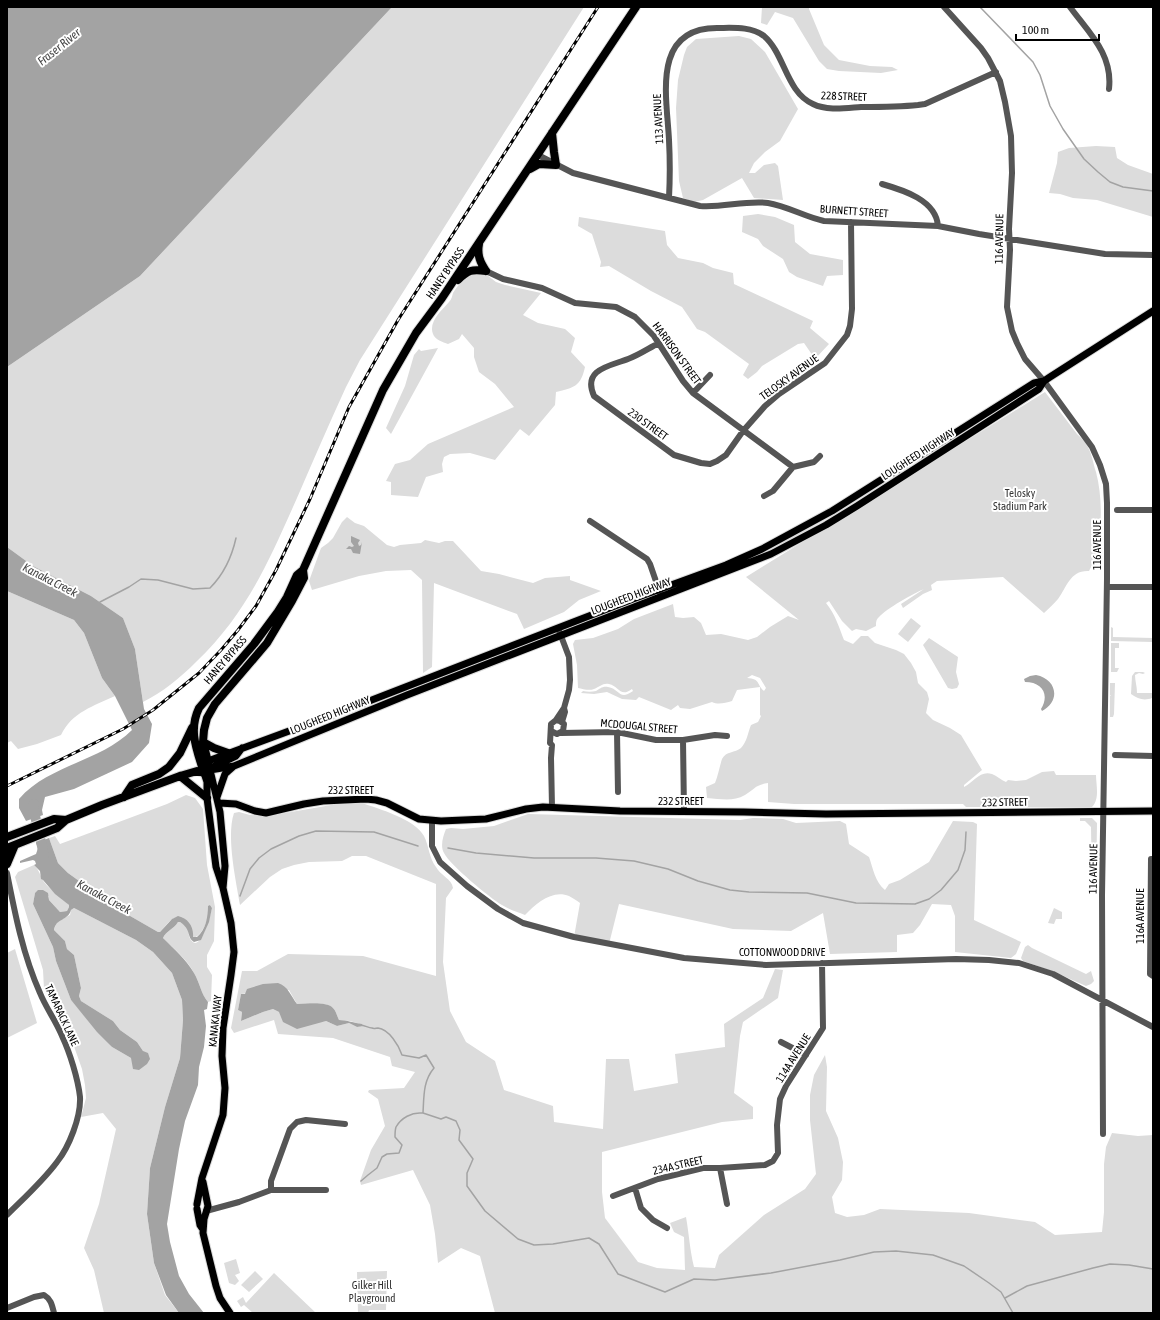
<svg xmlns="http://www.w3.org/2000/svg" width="1160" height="1320" font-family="'Asap Condensed',sans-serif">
	<rect width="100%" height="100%" fill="#fff"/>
	<path fill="#dcdcdc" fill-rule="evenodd" d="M 392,7 L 584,7 L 360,360 L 346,387 C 329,424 313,461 297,498 C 269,561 247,613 196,662 C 180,678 163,692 143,702 L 135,649 L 123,618 L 91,596 L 33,566 L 7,547 L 7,367 L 140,276 Z
		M 762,7 L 809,7 L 809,9 L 824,45 L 839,60 L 870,66 L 892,67 L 898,70 L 881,73 L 839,71 L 827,69 L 819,61 L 793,18 L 775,12 L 767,25 L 761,23 Z
		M 739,36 L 751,39 L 765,52 L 798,109 L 780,141 L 765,152 L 754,163 L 749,173 L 755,173 L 764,165 L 775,163 L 778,166 L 783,200 L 754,198 L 742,178 L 703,200 L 694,202 L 683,198 L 679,181 L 676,108 L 678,80 L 684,55 L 687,47 L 696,39 Z
		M 1096,146 L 1115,147 L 1117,158 L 1128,165 L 1153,174 L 1153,217 L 1097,200 L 1073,198 L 1060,194 L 1049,193 L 1057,163 L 1058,152 L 1069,148 Z
		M 758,214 L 775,217 L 794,225 L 795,242 L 810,254 L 843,260 L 843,275 L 827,276 L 823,286 L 797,277 L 789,272 L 783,259 L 763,246 L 758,239 L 742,232 L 743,216 Z
		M 579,217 L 665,231 L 667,245 L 678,258 L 703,263 L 713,268 L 733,273 L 734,284 L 813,321 L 810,328 L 829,344 L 815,359 L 804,343 L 798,344 L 762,366 L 757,372 L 748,379 L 743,375 L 749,364 L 705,332 L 697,329 L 682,307 L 651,291 L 609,266 L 600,267 L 601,262 L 592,234 L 578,226 Z
		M 477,273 L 487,275 L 496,282 L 505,285 L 541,293 L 523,315 L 538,323 L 565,329 L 575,338 L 571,352 L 585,367 C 581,386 574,388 556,392 L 555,405 L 529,436 L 520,429 L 495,460 L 470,453 L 450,454 L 444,457 L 442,464 L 443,472 L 426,477 L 418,497 L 391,495 L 391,482 L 386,481 L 395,464 L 410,460 L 428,444 L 514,407 L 495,384 L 479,372 L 474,357 L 474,348 L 462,334 L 459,339 L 448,344 C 443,342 435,340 433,334 C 428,322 442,310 449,302 C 452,299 452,296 453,293 C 458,284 467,276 477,273 Z
		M 438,348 L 391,434 L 386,428 L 405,386 L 414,355 L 419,349 L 421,351 Z
		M 1045,392 L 1077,434 C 1091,446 1091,455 1096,472 C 1104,503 1100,532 1098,564 L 1091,567 L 1089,571 C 1070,570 1067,587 1058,599 C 1054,604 1049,608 1044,613 L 1003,577 L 937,581 L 931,585 L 932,590 L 923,594 L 903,608 L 901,604 L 924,589 C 914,593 886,609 879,617 C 876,620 876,622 876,626 L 866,631 L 856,629 L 852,631 L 842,621 L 829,601 L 826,603 C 835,614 839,627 844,640 L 853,644 L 861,636 L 868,636 L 875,643 L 896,650 L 904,654 L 911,663 L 916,672 L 918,683 L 927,692 L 929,699 L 926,713 L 933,720 L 950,728 L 961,735 L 982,770 L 964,785 L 964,787 C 974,782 980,770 992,774 C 997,776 1001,780 1006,782 L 1008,780 L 1016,781 L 1026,780 L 1042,772 L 1054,771 L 1056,775 L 1096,775 C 1096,785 1100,799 1092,807 L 966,807 L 963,804 L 794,804 L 768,802 L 768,783 C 755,785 755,789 745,795 C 733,802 721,799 707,798 L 706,787 L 715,783 C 718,776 720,765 722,759 C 726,751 735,753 741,748 C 747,742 748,732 751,725 L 758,722 L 761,716 L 760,715 L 760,687 L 737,690 L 732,701 C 725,703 718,705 712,702 L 690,709 L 680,708 L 678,705 L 671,710 L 639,697 L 636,700 L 622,699 L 607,692 L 594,694 L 581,693 L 583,691 C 587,692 592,692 596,691 C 600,689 602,686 608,687 C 620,689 619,701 633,691 L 632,689 C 620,698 619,686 609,684 C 602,683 600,687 594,689 C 589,691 583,689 578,688 L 577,665 L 573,644 L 575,640 L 593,638 L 618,629 L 634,619 L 673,604 L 675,617 L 683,618 L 694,617 L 701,623 L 706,635 L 721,634 L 748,640 L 757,637 L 770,627 L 788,616 L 799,620 L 746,577 ZM 752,675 L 760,678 L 766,688 L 764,691 C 756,684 761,679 747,678 Z
		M 347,517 L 355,523 L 364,526 L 387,545 L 394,547 L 400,545 L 421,543 L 425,540 L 439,543 L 445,541 L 453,541 L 481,571 L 499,574 L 533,583 L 545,578 L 570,576 L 570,580 L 601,591 L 579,600 L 564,612 L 524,629 L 517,614 L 434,583 L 432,667 L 423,673 L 422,580 L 411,570 L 386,571 L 359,576 L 312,590 L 309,581 L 321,548 L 328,543 L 333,538 L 342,522 Z
		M 7,591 L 74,620 L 84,633 L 102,678 L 115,696 C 94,706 72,712 61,735 L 37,744 L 18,749 L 11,741 L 7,743 Z
		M 911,618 L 921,626 L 908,642 L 898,634 Z
		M 1111,627 L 1113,628 L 1113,637 L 1153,638 L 1153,642 L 1111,641 Z
		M 929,638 L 958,657 L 956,672 L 959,684 L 957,688 L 952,689 L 948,688 L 923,645 Z
		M 1111,643 L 1119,643 L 1119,648 L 1115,648 L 1115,668 L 1119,668 L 1117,672 L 1111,672 Z
		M 1135,672 L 1143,672 L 1145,673 L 1143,674 L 1139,673 L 1135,675 C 1135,681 1137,686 1137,693 L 1153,693 L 1152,698 C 1144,701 1138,699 1131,694 L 1132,676 Z
		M 1110,683 L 1115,683 L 1114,714 L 1113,717 L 1110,717 L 1110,696 L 1111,696 L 1110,695 Z
		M 186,795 L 195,798 L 203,809 L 207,865 L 215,907 L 214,941 L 207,955 L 207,967 L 212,975 L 211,1001 L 208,1002 C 201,994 200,983 194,973 C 187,959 174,949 163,938 C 166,931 174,929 178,922 L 180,922 C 193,930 186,933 191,940 C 201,954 211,913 212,908 L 210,905 L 208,908 C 210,916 203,936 193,938 L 182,917 C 172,915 166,926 160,932 L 158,932 L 118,909 L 68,873 L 58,863 L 49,838 L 55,836 L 60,844 L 167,804 Z
		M 362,803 C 379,809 415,819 424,836 C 429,846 429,858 436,867 C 440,875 452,879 453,888 L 446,898 L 443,962 L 450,1011 L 466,1042 L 495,1061 L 504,1090 L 553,1106 L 554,1122 L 603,1129 L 606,1059 L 629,1059 L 634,1091 L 678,1083 L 675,1054 L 725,1047 L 724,1024 L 763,998 L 775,969 L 783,970 L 778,998 L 743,1022 L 740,1036 L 734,1093 L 753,1107 L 753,1119 L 722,1122 L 602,1152 L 602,1192 L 605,1218 L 638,1262 L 657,1268 L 685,1270 L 684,1237 L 674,1232 L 670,1223 L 686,1217 C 689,1234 690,1251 694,1267 L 715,1268 L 719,1255 L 764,1215 L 805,1189 L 816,1174 L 810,1120 L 810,1095 L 814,1075 L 825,1055 L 827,1067 L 826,1111 L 838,1138 L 843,1162 L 842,1180 L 832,1197 L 835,1213 L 847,1217 L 864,1215 L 880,1209 L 969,1213 L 1035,1222 L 1055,1235 L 1102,1232 L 1104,1212 L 1104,1164 L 1106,1147 L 1112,1133 L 1138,1136 L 1153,1135 L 1153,1313 L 495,1313 L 480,1256 L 461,1248 L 438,1263 L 435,1234 L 430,1205 L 413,1170 L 361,1185 L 360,1181 L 371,1150 L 385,1126 L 378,1099 L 368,1092 L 369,1090 L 404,1088 L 415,1072 L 392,1066 L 390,1057 L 333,1038 L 278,1034 L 274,1020 L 234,1033 L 231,1028 L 242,971 L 257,971 L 288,954 L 363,956 L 436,976 L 436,884 L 366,856 L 352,856 L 342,861 L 309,862 L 294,865 L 282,869 L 270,877 L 240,905 C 236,881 226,836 234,813 L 239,812 L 250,815 L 268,816 L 337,804 ZM 289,990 L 297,1004 C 307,1004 325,1001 333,1008 C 336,1011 337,1016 339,1020 L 350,1021 L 363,1025 L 357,1027 L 349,1023 L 337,1026 L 326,1021 L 318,1022 L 279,1012 L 273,1009 L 263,1012 L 241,1021 L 242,1012 L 238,1010 L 241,994 Z
		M 528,814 L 740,820 L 753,818 L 783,819 L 796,823 L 840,821 L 846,824 L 849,844 L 869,857 C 873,868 875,882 885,890 L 889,884 L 900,880 L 929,862 L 953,821 L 973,822 L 977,824 L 974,920 L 1021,942 L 1016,954 L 1011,958 L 955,952 L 955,916 L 951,905 L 932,904 L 920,925 L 913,933 L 897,935 L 897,952 L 830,954 L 823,913 L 791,931 L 733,929 L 619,904 L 609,944 L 574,937 L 580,903 C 577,901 573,898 569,896 C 553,889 536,903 525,915 C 517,912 510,910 502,905 C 490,898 450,865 444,853 C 440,846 443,836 446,829 L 451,828 L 463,829 L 494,826 Z
		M 1080,818 L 1092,818 L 1097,823 L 1096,889 L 1092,890 L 1091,827 L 1085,821 L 1080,821 Z
		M 34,865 C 40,871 40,876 44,882 C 51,891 61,897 69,905 L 69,907 L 67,911 L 60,912 L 49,900 L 49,896 L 35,893 L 33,904 L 53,947 L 56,961 L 71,1000 L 112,1047 L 131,1058 L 143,1051 L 137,1042 L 120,1030 L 113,1021 L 81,1001 L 79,996 L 81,988 L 74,955 L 67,949 L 65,941 L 54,930 C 55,922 63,918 70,915 L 71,910 L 74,908 L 136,940 L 153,952 L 172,973 L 182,1000 L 183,1020 L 180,1058 L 165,1107 L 150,1168 L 147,1214 L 154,1263 L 165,1295 L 179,1313 L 104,1313 L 94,1270 L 84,1248 L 99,1204 L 116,1129 L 103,1113 L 81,1117 L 86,1098 L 85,1085 L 82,1069 L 70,1035 L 44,989 L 43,970 L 15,877 L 18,872 Z
		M 1054,908 L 1062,912 L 1062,919 L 1056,919 L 1054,924 L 1048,923 Z
		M 1028,945 L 1032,948 L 1086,974 L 1091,971 L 1094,981 L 1091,984 L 1086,986 L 1052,971 L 1023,961 L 1021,958 L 1025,947 Z
		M 15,949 L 37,1023 L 7,1038 L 7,953 Z
		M 236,1259 L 240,1273 L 235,1275 L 239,1281 L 235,1285 L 229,1283 L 224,1263 Z
		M 255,1271 L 263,1279 L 249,1292 L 241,1285 Z
		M 387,1271 L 386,1310 L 369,1310 L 368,1313 L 358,1313 L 357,1272 Z
		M 274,1273 L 316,1313 L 253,1313 L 244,1305 L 241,1307 L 237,1301 L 243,1297 L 246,1303 Z"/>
	<path fill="#a3a3a3" d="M 7,7 L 392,7 L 140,276 L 7,367 Z
		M 351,536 L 360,540 L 358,543 L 359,546 L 361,545 L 362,542 L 360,554 L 353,553 L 351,549 L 346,549 L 349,546 L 352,547 L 354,546 L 351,542 Z
		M 7,547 L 33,566 L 91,596 L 123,618 L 135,649 L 144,709 L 152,724 L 149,743 L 132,762 L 74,789 L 45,797 L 42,810 L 43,815 L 26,821 L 19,808 L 19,799 C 48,765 100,762 132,730 L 115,696 L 102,678 L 84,633 L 74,620 L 7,591 Z
		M 1036,675 C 1057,679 1061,701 1042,711 L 1041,709 C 1050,694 1042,682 1025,682 L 1024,679 L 1030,676 Z
		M 49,838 L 58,863 L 68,873 L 118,909 L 158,932 L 160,932 L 172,919 L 178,916 C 188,918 194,927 193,937 L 197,937 C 206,930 208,916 208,906 L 210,905 L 212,908 L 209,922 L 201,940 L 194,942 C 186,937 192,930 180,922 L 178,922 C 174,929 166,931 163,938 C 174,949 186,959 194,973 C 200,983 201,994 208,1002 L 207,1009 L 204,1010 L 206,1026 L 204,1047 L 199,1067 L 198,1085 L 185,1121 L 179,1149 L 167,1224 L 170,1242 L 179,1276 L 189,1294 L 204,1313 L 179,1313 L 166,1295 L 154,1263 L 147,1214 L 150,1168 L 165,1107 L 180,1058 L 183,1020 L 182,1000 L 172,973 L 153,952 L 136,940 L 74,908 L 71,910 C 68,921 56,918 54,930 L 65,941 L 67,949 L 74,955 L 81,988 L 79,996 L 81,1001 L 113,1021 L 120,1030 L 137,1042 L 143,1051 L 148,1053 L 150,1059 L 147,1064 L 139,1070 L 133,1069 L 131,1058 L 112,1047 L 97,1032 L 71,1000 L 56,961 L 53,947 L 33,904 L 35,893 L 38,890 L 43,890 L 48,893 L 49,900 L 60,912 L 67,911 L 69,907 L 69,905 L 55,894 L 43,880 L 41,879 L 40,871 L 34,865 L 36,864 L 35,861 L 33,860 L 20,863 L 20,861 L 36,854 L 38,848 L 36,843 Z
		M 278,983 C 288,986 291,996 297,1004 C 307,1004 326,1001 333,1008 C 336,1011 337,1016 339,1020 C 347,1020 354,1023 362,1024 L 363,1026 L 357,1027 L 349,1023 L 337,1026 L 326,1021 L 297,1029 L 283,1022 L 279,1012 L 273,1009 L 263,1012 L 241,1021 L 242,1012 L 238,1010 L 241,994 L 245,994 L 247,989 L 263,984 Z"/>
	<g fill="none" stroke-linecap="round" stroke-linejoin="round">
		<path stroke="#a3a3a3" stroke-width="1.5" d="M 980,7 L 1033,62 L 1040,75 L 1050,106 L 1063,129 L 1084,159 L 1098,172 L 1110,182 L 1123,187 L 1153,191
			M 100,602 L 129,587 L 141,579 L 158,580 L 193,589 L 210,588 C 223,575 232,556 236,538
			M 448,848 L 476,853 L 534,858 L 596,858 L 634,861 L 668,869 L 698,881 L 730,890 L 749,892 L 807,893 L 856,903 L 915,904 L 929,899 L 941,890 L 958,870 L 965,850 L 966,832
			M 240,896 L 250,869 L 259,858 L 271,849 L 299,836 L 316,831 L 374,832 L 418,846
			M 360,1025 C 365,1025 368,1028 372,1028 C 374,1029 376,1028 378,1028 C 389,1029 399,1046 402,1055 L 419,1058 L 426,1055 L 434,1068 C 423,1081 424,1096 423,1113 L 441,1119 L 446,1117 L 456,1121 L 460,1130 L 459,1140 L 473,1159 L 467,1173 L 467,1186 L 485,1211 L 518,1239 L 534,1245 L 553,1244 L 589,1238 L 599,1244 L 618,1274 L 665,1292 L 694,1279 L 715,1280 L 771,1273 L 840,1260 L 874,1252 L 896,1251 L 933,1255 L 964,1266 L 989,1283 L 1001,1292 L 1013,1313
			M 361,1181 L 368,1175 L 377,1168 L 382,1157 L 387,1154 L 399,1153 L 402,1145 L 395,1137 C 395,1134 395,1130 396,1127 C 401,1118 412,1112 422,1113
			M 1005,1298 L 1027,1286 L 1093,1268 L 1110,1264 L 1129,1265 L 1153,1269"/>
		<path stroke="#a3a3a3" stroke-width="10" d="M 34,804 L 33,807 L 44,855"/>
		<g stroke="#dbdbdb" stroke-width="9">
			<path id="major" d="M 208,761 L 346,710 L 633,599 L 726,565 L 762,549 L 832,511 L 1034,383 L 1044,381 L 1050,377 L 1153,311
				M 213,767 L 236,756 L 242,748
				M 217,797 L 225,774 L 234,766
				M 219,803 L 236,804 L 255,811 L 266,813 L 304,804 L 323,801 L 366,799 L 376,800 L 387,803 L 419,819 L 441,821 L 486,819 L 526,809 L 543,807 L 620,811 L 744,812 L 826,814 L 1153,811
				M 223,888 L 225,866 L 220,812 L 210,770 L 234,766 L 407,695 L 771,554 L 826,525 L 857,506 L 1039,389 L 1044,381
				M 203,1182 L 208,1206 L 204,1219 L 203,1233 L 216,1286 L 220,1298 L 230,1313
				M 197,1204 L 202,1178 L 223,1115 L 225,1088 L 222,1056 L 223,1028 L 231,975 L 234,952 L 231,923 L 223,888 L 216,867 L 207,798 L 207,782 L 204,773
				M 197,1209 L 200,1225 L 202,1228"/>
		</g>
		<g stroke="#dbdbdb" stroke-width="10">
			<path id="highway" d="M 530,169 L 539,164 L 556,165 L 554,152 L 552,133
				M 479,244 C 477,255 480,262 486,271
				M 458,280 C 468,270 472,269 486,271
				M 203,742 L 214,748 L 228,753
				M 204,773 C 197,750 188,731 199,708 L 254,644 L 277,613 L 287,597 L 297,575 L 303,570
				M 180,776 L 207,798
				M 124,797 L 132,785 L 159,774 L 169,767 L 180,753 L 192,728
				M 7,837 L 54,819 L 66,820
				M 7,848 L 57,828 L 66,820 L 102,805 L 180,776 L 197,771 L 204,773 L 210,770 L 203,742 L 204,730 L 207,718 L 215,704 L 267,643 L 292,601 L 304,578 L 303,570 L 383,390 L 416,333 L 442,298 L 636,7
				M 7,864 L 15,845"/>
		</g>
		<path stroke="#555" stroke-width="6" d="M 944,7 L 981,48 L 988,58 L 1000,81 L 1005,102 L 1011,136 L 1012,173 L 1009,229 L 1010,250 L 1007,307 L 1012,331 L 1017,343 L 1025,359 L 1044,381 L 1092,447 L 1100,465 L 1106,484 L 1107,503 L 1107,579 L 1102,895 L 1103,1134
			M 1070,7 C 1089,33 1113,54 1109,89
			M 538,155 L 573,173 L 700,206 C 722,208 746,200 768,203 C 787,206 805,217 824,221 L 938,226 L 979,234 L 1105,254 L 1153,255
			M 882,184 C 903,190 936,200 938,226
			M 669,198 C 670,179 670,159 669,140 C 667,98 651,28 717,28 C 732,28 751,26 764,36 C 785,54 786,92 813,104 C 827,111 846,108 861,107 C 880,107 899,107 918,105 L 925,104 L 996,72
			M 486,271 L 503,279 L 542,288 L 575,303 L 616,307 L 635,317 L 654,336 L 683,381 L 693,393 L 793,467 L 814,462 L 820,456
			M 659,343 C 649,348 639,355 628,359 C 610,366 582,369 594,396 L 674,455 L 701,463 L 710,464 L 717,461 L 726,455 L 743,431 L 765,406 L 779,394 L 825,363 L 847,335 L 850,326 L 852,309 L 851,222
			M 693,393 L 710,375
			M 764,496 L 773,491 L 793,467
			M 1117,510 L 1153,510
			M 590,521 L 647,559 L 650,564 L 660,593
			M 1107,587 L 1153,587
			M 562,722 L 565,712 L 564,708
			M 551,731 L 557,734 L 563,731 L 564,724 L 560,721 L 556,720
			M 617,732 L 618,792
			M 561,733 L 617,732 L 656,740 L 683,740 L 715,735 L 727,736
			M 683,740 L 684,812
			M 1115,755 L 1153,756
			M 552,807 L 551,758 L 552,745 L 550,743 L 551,724 L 556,720 L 564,708 L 569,690 L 570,680 L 569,657 L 558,628
			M 432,821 L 432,846 L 440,862 L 467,886 L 498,909 L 523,923 L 574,937 L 684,958 L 766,965 L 956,959 L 989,960 L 1019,963 L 1053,974 L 1153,1027
			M 1153,859 L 1151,859 L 1150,974 L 1153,976
			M 7,873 C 15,914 23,955 40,993 C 46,1008 56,1021 62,1036 C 70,1053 78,1079 80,1097 C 81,1117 69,1147 57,1162 C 43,1181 24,1198 7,1215
			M 781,1042 L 806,1055
			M 720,1168 L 727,1204
			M 635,1188 L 641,1208 L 653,1220 L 667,1228
			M 271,1190 L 271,1181 L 290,1129 L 297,1122 L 306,1120 L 345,1124
			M 613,1196 L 658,1179 L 703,1168 L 720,1168 L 765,1165 L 773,1161 L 778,1153 L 777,1125 L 780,1099 L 786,1086 L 823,1028 L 822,963
			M 206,1211 L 239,1202 L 271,1190 L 326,1190
			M 7,1308 L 34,1297 L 44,1295 C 51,1299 52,1305 54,1313"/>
		<use href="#major" stroke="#000" stroke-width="7"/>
		<use href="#highway" stroke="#000" stroke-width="8"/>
		<g stroke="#000" stroke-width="3">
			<path id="rail" d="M 7,786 L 123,729 L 153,710 L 199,673 L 221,650 L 238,630 L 256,606 L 276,570 L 310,499 L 349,407 L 398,320 L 598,7"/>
		</g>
		<use href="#rail" stroke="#fff" stroke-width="1.5" stroke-dasharray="4.5" stroke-linecap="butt"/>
	</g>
	<g text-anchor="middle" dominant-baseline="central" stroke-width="4" stroke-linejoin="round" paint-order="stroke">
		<g font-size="11" fill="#000" stroke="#fff">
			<text transform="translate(844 96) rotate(2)">228 STREET</text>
			<text transform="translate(658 119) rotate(-93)">113 AVENUE</text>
			<text transform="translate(854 211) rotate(4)">BURNETT STREET</text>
			<text transform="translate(999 239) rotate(-89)">116 AVENUE</text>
			<text transform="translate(445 273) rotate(-56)">HANEY BYPASS</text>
			<text transform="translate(677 353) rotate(54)">HARRISON STREET</text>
			<text transform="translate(789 377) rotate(-36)">TELOSKY AVENUE</text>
			<text transform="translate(648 424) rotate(36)">230 STREET</text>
			<text transform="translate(918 454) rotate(-33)">LOUGHEED HIGHWAY</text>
			<text transform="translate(1097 545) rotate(-90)">116 AVENUE</text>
			<text transform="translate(631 596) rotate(-21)">LOUGHEED HIGHWAY</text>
			<text transform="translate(225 660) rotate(-49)">HANEY BYPASS</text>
			<text transform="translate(330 715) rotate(-22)">LOUGHEED HIGHWAY</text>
			<text transform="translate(639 726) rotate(5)">MCDOUGAL STREET</text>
			<text x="351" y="790">232 STREET</text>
			<text x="681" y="801">232 STREET</text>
			<text transform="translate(1005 802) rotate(-1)">232 STREET</text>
			<text transform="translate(1093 869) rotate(-89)">116 AVENUE</text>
			<text transform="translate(1140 916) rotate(-90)">116A AVENUE</text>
			<text x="782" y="952">COTTONWOOD DRIVE</text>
			<text transform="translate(62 1015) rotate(65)">TAMARACK LANE</text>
			<text transform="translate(215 1021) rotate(-84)">KANAKA WAY</text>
			<text transform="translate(793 1058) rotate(-58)">114A AVENUE</text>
			<text transform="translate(678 1165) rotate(-13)">234A STREET</text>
		</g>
		<g font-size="11" fill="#333" stroke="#fff">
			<text x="1020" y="493">Telosky<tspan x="1020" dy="13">Stadium Park</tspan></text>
			<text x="372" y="1285">Gilker Hill<tspan x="372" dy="13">Playground</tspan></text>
		</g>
		<g font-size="12" font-style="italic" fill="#444" stroke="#fff">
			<text transform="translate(59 47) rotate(-39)">Fraser River</text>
			<text transform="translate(50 580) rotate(27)">Kanaka Creek</text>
			<text transform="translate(104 897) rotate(28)">Kanaka Creek</text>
		</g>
	</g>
	<rect width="1160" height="1320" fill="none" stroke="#000000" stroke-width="16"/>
	<path d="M1016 34v6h83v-6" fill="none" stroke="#000000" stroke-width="2"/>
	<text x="1022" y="34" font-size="12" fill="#000000" stroke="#ffffff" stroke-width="3" paint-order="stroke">100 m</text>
</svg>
